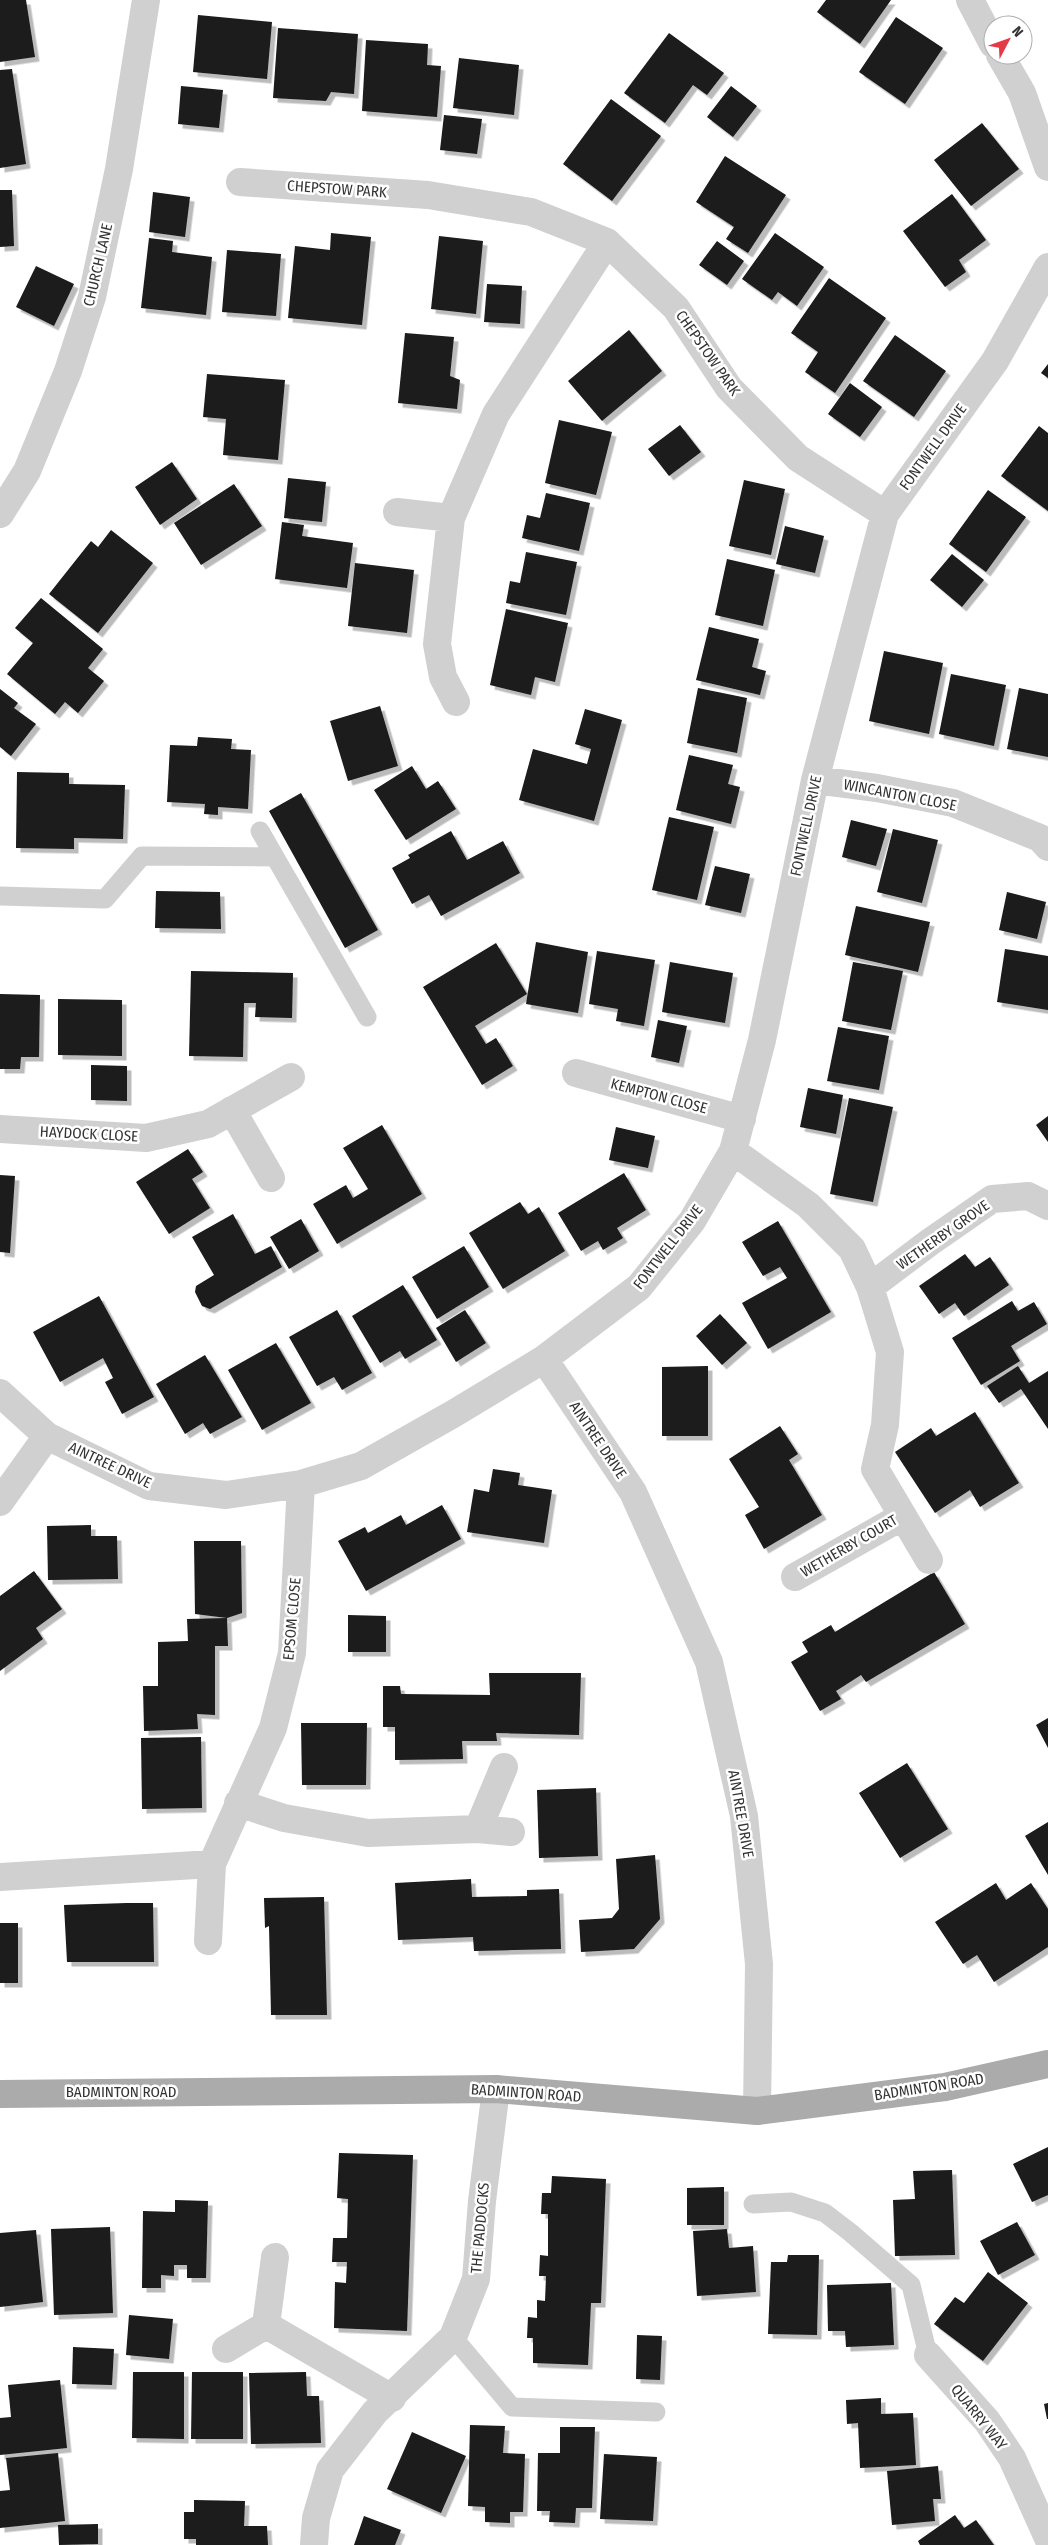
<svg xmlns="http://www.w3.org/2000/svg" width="1048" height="2545" font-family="'Fira Sans Condensed',sans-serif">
	<defs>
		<filter id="shadow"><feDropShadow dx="4.5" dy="4.5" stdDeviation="0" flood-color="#0004"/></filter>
	</defs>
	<rect width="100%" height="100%" fill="#fff"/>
	<path fill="#1a1a1a" filter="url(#shadow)" d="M 0,0 L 26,0 L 35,57 L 0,62 Z
		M 826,0 L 891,0 L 860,44 L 817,12 Z
		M 198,15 L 272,22 L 267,79 L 193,72 Z
		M 896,17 L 943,48 L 905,104 L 859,72 Z
		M 278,28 L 358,34 L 354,94 L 331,92 L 326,101 L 273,98 Z
		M 669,33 L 724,73 L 707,95 L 693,85 L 665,123 L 624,93 Z
		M 366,40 L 428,44 L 427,65 L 441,66 L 437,117 L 362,111 Z
		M 459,58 L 519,65 L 514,115 L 453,108 Z
		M 12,69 L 26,164 L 0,168 L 0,70 Z
		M 181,86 L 223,90 L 219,128 L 178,124 Z
		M 731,86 L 757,106 L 733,137 L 707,117 Z
		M 611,99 L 661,136 L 612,201 L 563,164 Z
		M 444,115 L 482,119 L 477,154 L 440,150 Z
		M 982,123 L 1019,169 L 971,206 L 934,160 Z
		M 725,156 L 786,195 L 748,253 L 726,239 L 734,227 L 696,202 Z
		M 0,190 L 12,190 L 14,246 L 0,247 Z
		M 153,192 L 190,197 L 185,237 L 149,232 Z
		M 952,194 L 986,240 L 959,260 L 966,272 L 945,287 L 903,231 Z
		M 331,233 L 371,237 L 362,325 L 288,318 L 295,246 L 330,250 Z
		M 775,233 L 824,267 L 797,306 L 778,292 L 772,300 L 742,279 Z
		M 439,236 L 483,241 L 476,314 L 431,309 Z
		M 149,238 L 173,241 L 172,252 L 212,257 L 206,315 L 141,308 Z
		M 717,241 L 744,261 L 727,285 L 699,265 Z
		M 227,250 L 281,254 L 276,316 L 222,312 Z
		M 36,266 L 74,284 L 54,326 L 16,307 Z
		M 829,278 L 886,318 L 835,393 L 805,372 L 818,352 L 791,333 Z
		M 487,284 L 522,286 L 520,324 L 484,322 Z
		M 629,330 L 662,371 L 602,421 L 568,381 Z
		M 405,333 L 454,337 L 450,376 L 460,380 L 457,409 L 398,403 Z
		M 895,335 L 946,371 L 914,417 L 863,381 Z
		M 1048,364 L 1048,378 L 1041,373 Z
		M 207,374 L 285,380 L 278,460 L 223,455 L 226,419 L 203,417 Z
		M 850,383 L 882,407 L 860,437 L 828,414 Z
		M 559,420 L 612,432 L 596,495 L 545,483 Z
		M 680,425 L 701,452 L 669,476 L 648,449 Z
		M 1039,426 L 1048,433 L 1048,511 L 1001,476 Z
		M 172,462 L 197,499 L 160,525 L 135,487 Z
		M 288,478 L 326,482 L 322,522 L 284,518 Z
		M 744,480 L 785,489 L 771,555 L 729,546 Z
		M 234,484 L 262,526 L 201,565 L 174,523 Z
		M 988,490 L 1026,517 L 986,572 L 949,544 Z
		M 546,493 L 590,503 L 579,551 L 522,538 L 527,515 L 540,518 Z
		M 282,522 L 304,525 L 302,536 L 353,543 L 347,588 L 275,579 Z
		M 785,526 L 824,536 L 815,573 L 776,564 Z
		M 111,530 L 153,563 L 98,633 L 49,594 L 91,541 L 98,547 Z
		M 526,552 L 577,562 L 566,615 L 506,603 L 510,581 L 520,583 Z
		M 952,554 L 984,580 L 962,607 L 930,580 Z
		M 727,559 L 775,570 L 763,626 L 715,615 Z
		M 355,563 L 414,570 L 407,633 L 348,626 Z
		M 41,598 L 103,649 L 88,668 L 104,681 L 78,713 L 65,702 L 55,714 L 7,674 L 33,643 L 15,628 Z
		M 506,609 L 568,623 L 555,682 L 535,677 L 531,695 L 490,685 Z
		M 709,627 L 759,639 L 752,667 L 766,671 L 760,695 L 696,680 Z
		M 884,651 L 943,663 L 929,734 L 869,721 Z
		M 951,674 L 1006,685 L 994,746 L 939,734 Z
		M 698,688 L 747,698 L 737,753 L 687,743 Z
		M 1019,688 L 1048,694 L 1048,757 L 1007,749 Z
		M 0,689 L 18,703 L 14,708 L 36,724 L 11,756 L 0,747 Z
		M 380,706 L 398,766 L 348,781 L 330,721 Z
		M 585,709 L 622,720 L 594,821 L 519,800 L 533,749 L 587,764 L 591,749 L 575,744 Z
		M 198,737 L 232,739 L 231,749 L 251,750 L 248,809 L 218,807 L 218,815 L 204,814 L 205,804 L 167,802 L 170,745 L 197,746 Z
		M 689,755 L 733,765 L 728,784 L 740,787 L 731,824 L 676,810 Z
		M 412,766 L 426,789 L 438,781 L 456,809 L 406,840 L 374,790 Z
		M 17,772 L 69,773 L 69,784 L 125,785 L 123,839 L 74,838 L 74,849 L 16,848 Z
		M 301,793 L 378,930 L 345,948 L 269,811 Z
		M 669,817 L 714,827 L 697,900 L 652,890 Z
		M 851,820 L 887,829 L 876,866 L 842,857 Z
		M 893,829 L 938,840 L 922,903 L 877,892 Z
		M 451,831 L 467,860 L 503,841 L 520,873 L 441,916 L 429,895 L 412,904 L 392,868 L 410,858 L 408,855 Z
		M 715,866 L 750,874 L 741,913 L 705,905 Z
		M 156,891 L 220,892 L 221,929 L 155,928 Z
		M 1007,892 L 1046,902 L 1037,939 L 999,930 Z
		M 856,906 L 930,922 L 918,972 L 845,955 Z
		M 536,942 L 588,952 L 578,1013 L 526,1004 Z
		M 496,943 L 527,994 L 475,1026 L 486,1044 L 496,1038 L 513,1066 L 482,1085 L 423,987 Z
		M 1005,949 L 1048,956 L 1048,1010 L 997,1002 Z
		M 597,951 L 655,960 L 644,1026 L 616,1021 L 618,1009 L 589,1004 Z
		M 670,962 L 733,973 L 725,1023 L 662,1012 Z
		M 853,962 L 903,971 L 891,1030 L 842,1021 Z
		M 191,971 L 293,973 L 292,1018 L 255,1017 L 256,1003 L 244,1003 L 243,1057 L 189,1056 Z
		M 0,994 L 40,995 L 39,1057 L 21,1057 L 20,1069 L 0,1069 Z
		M 58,999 L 122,1000 L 122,1056 L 58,1055 Z
		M 658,1020 L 687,1026 L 679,1063 L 651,1057 Z
		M 838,1027 L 889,1036 L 879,1090 L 827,1081 Z
		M 91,1065 L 127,1066 L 127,1101 L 91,1100 Z
		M 808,1088 L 843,1095 L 836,1134 L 800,1127 Z
		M 849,1098 L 893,1107 L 873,1202 L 830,1194 Z
		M 1048,1116 L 1048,1142 L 1036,1125 Z
		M 382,1125 L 422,1194 L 337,1244 L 313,1204 L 346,1185 L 353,1198 L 368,1189 L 343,1148 Z
		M 616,1127 L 655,1136 L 648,1168 L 609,1160 Z
		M 188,1149 L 203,1172 L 192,1179 L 210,1208 L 169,1234 L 136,1182 Z
		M 624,1173 L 646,1210 L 617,1228 L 623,1238 L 603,1250 L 598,1241 L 581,1251 L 558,1213 Z
		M 0,1175 L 15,1176 L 10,1253 L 0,1252 Z
		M 520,1202 L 528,1214 L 539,1207 L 565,1251 L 503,1289 L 469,1233 Z
		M 233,1214 L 255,1254 L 271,1246 L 282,1267 L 210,1309 L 202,1306 L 195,1292 L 196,1286 L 214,1275 L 192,1237 Z
		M 301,1219 L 319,1251 L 289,1269 L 270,1237 Z
		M 778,1221 L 831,1312 L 768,1349 L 742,1303 L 787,1278 L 780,1267 L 763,1276 L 742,1242 Z
		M 464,1246 L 489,1287 L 437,1319 L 412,1277 Z
		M 965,1254 L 975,1267 L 990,1257 L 1009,1285 L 964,1316 L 955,1303 L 939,1314 L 919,1286 Z
		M 403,1285 L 437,1340 L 405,1359 L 400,1351 L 380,1363 L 352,1316 Z
		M 99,1296 L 154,1397 L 122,1414 L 105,1382 L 113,1378 L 103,1358 L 60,1382 L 33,1332 Z
		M 1012,1301 L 1018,1311 L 1034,1302 L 1047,1324 L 1011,1346 L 1020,1361 L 981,1385 L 952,1338 Z
		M 337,1310 L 372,1373 L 342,1390 L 334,1377 L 317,1386 L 289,1337 Z
		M 465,1310 L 486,1343 L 456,1362 L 436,1328 Z
		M 720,1314 L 747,1343 L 722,1365 L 696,1336 Z
		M 276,1343 L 311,1403 L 262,1430 L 228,1370 Z
		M 205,1355 L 242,1417 L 210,1434 L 203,1423 L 185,1434 L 156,1384 Z
		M 708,1366 L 708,1436 L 662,1436 L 662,1367 Z
		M 1018,1366 L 1029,1383 L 1048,1371 L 1048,1429 L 1021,1389 L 999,1403 L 987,1386 Z
		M 975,1412 L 1019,1483 L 980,1507 L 970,1490 L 935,1513 L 895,1452 L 931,1428 L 936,1436 Z
		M 780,1426 L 798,1454 L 789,1460 L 822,1515 L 764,1549 L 745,1515 L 759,1507 L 729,1459 Z
		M 493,1469 L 520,1473 L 518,1485 L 552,1490 L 544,1543 L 467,1532 L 474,1489 L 489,1492 Z
		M 442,1505 L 461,1539 L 366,1591 L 338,1541 L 365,1527 L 368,1533 L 401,1515 L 406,1525 Z
		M 91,1525 L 91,1536 L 117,1536 L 118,1579 L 48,1580 L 47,1526 Z
		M 194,1541 L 241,1541 L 242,1613 L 227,1618 L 195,1614 Z
		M 34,1571 L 62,1609 L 36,1628 L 43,1639 L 0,1671 L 0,1596 Z
		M 934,1572 L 965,1624 L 866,1682 L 861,1675 L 836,1691 L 841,1699 L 820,1711 L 791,1662 L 808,1652 L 802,1642 L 831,1625 L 835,1632 Z
		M 348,1615 L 386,1616 L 386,1652 L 348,1652 Z
		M 227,1618 L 228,1646 L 215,1646 L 215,1715 L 197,1714 L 198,1729 L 144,1731 L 143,1686 L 158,1686 L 158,1642 L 188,1641 L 187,1619 Z
		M 489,1673 L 581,1673 L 579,1735 L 496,1733 L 497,1741 L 462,1741 L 463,1759 L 395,1760 L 395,1727 L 383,1727 L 383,1686 L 400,1686 L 401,1694 L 490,1695 Z
		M 1048,1718 L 1048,1748 L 1036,1725 Z
		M 301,1723 L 367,1723 L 366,1785 L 302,1785 Z
		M 201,1737 L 202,1808 L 142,1809 L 141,1738 Z
		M 907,1763 L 948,1829 L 900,1858 L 859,1793 Z
		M 596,1788 L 598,1856 L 539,1858 L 537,1790 Z
		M 1048,1822 L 1048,1875 L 1025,1836 Z
		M 655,1855 L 660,1919 L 634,1949 L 581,1952 L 579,1920 L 612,1918 L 619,1909 L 616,1859 Z
		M 471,1879 L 472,1897 L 527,1896 L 527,1890 L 559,1889 L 561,1949 L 474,1951 L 473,1937 L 398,1940 L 395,1883 Z
		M 996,1883 L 1006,1900 L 1031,1883 L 1048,1909 L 1048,1947 L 994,1982 L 977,1955 L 963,1964 L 935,1922 Z
		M 324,1897 L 327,2015 L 271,2015 L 269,1926 L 265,1928 L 264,1898 Z
		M 127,1903 L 153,1903 L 154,1962 L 67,1962 L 64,1905 Z
		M 0,1923 L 18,1923 L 18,1983 L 0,1983 Z
		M 1048,2147 L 1048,2195 L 1032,2202 L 1013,2164 Z
		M 339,2153 L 413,2155 L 407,2331 L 334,2328 L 335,2282 L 346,2283 L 347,2262 L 332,2262 L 333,2238 L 347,2238 L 348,2199 L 337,2198 Z
		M 952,2170 L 955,2255 L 895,2256 L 893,2200 L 915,2199 L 913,2171 Z
		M 552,2176 L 606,2179 L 601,2303 L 591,2303 L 588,2365 L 533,2363 L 533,2338 L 527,2338 L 528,2317 L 537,2318 L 537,2300 L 545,2301 L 546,2276 L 539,2276 L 540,2255 L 548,2256 L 548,2214 L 541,2214 L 542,2193 L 551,2193 Z
		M 724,2187 L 724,2225 L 687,2225 L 687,2188 Z
		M 175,2200 L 208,2201 L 206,2278 L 187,2278 L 187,2265 L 174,2265 L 174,2276 L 161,2275 L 161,2288 L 142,2288 L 143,2211 L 175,2212 Z
		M 1017,2222 L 1035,2255 L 998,2275 L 980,2241 Z
		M 110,2227 L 113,2313 L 54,2315 L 51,2229 Z
		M 727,2229 L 729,2248 L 753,2246 L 756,2292 L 697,2296 L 693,2231 Z
		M 36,2230 L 43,2302 L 0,2307 L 0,2233 Z
		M 788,2255 L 819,2255 L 817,2335 L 768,2334 L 771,2262 L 787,2262 Z
		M 988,2272 L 1028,2303 L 983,2361 L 934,2324 L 955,2297 L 964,2303 Z
		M 891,2283 L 894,2345 L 846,2347 L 845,2331 L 828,2331 L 827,2285 Z
		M 129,2315 L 173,2319 L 169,2359 L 126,2355 Z
		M 637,2335 L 662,2336 L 660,2380 L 636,2379 Z
		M 73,2347 L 114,2349 L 112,2385 L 72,2384 Z
		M 133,2372 L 184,2372 L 184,2439 L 132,2438 Z
		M 192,2372 L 243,2372 L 243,2439 L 191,2439 Z
		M 306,2372 L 307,2396 L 319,2396 L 321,2443 L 251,2444 L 249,2373 Z
		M 60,2380 L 67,2448 L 0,2455 L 0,2418 L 11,2417 L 8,2385 Z
		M 881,2398 L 881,2414 L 913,2413 L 916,2465 L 860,2468 L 858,2423 L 847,2424 L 846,2400 Z
		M 1048,2403 L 1048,2419 L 1047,2419 L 1044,2404 Z
		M 470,2425 L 505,2426 L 503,2453 L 525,2454 L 523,2512 L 510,2512 L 510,2523 L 485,2522 L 485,2507 L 468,2506 Z
		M 560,2427 L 595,2427 L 592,2508 L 576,2508 L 575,2523 L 549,2522 L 550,2511 L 537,2511 L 538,2453 L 560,2453 Z
		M 412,2432 L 466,2456 L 441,2513 L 387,2489 Z
		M 58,2453 L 65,2521 L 0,2528 L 0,2491 L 10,2490 L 6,2458 Z
		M 604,2454 L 657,2457 L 653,2521 L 600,2519 Z
		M 938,2466 L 941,2499 L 933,2499 L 935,2521 L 892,2525 L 887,2471 Z
		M 194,2500 L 245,2501 L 244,2526 L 267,2526 L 268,2545 L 196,2545 L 196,2539 L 184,2539 L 184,2512 L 194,2512 Z
		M 955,2515 L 964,2528 L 976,2520 L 994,2545 L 920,2545 L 918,2541 Z
		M 364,2516 L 401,2530 L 395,2545 L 354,2545 Z
		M 98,2524 L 98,2544 L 59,2545 L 58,2525 Z"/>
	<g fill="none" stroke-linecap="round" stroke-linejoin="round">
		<path stroke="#d0d0d0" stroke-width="19" d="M 260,831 L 367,1017
			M 0,896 L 105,899 L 142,856 L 275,857
			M 753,2204 L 791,2202 L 825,2213 L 851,2233 L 911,2285 L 928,2355
			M 453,2337 L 512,2407 L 656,2412"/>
		<path stroke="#d0d0d0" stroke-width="28" d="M 970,0 L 993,44
			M 1000,55 L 1022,93 L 1048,167
			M 240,182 L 428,195 L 531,212 L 607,242 L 676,308 L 729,388 L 798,458 L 885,514
			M 397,512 L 451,518
			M 0,514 L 27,471 L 68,371 L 92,297 L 119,169 L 146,0
			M 456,702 L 443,677 L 437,644 L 451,518 L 496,414 L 607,242
			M 815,780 L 877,788 L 953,803 L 1040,838 L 1048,847
			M 576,1073 L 742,1119
			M 232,1110 L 271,1178
			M 0,1129 L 146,1138 L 208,1124 L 291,1077
			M 733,1151 L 808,1205 L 852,1249 L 870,1287 L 890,1352 L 885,1425 L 875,1469 L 929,1560
			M 870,1287 L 930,1242 L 992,1199 L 1028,1196 L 1048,1206
			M 544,1359 L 633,1492 L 709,1662 L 744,1816 L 759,1964 L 757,2111
			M 0,1393 L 47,1436 L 149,1486 L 226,1495 L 301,1484 L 361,1466 L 453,1414 L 544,1359 L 639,1287 L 692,1221 L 733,1151 L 762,1040 L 815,780 L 885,514 L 995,361 L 1048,267
			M 0,1502 L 47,1436
			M 795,1577 L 903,1516
			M 238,1803 L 284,1818 L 368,1833 L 478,1829 L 511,1832
			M 478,1829 L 504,1767
			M 0,1877 L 212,1864
			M 208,1941 L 212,1864 L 273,1728 L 292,1653 L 301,1484
			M 266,2325 L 392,2398
			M 226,2349 L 266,2325 L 275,2257
			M 928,2355 L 987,2421 L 1012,2458 L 1048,2538
			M 314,2545 L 316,2518 L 330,2470 L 375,2412 L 453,2337 L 476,2279 L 482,2201 L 496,2089"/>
		<path stroke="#ababab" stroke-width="28" d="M 0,2094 L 496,2089 L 757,2111 L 945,2087 L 1048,2064"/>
	</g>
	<g text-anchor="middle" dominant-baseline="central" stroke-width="5" stroke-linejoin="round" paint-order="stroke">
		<g font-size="15" fill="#333" stroke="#fff">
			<text transform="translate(337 189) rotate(4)">CHEPSTOW PARK</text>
			<text transform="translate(98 265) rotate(-77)">CHURCH LANE</text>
			<text transform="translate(708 353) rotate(55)">CHEPSTOW PARK</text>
			<text transform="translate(933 447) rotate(-54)">FONTWELL DRIVE</text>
			<text transform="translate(900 795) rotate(11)">WINCANTON CLOSE</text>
			<text transform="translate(806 826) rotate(-78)">FONTWELL DRIVE</text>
			<text transform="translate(659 1096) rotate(15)">KEMPTON CLOSE</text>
			<text transform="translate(89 1134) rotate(3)">HAYDOCK CLOSE</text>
			<text transform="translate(943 1235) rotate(-35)">WETHERBY GROVE</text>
			<text transform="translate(668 1247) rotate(-52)">FONTWELL DRIVE</text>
			<text transform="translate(598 1440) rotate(56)">AINTREE DRIVE</text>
			<text transform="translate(110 1465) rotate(25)">AINTREE DRIVE</text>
			<text transform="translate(849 1546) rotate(-30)">WETHERBY COURT</text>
			<text transform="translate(292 1619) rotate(-85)">EPSOM CLOSE</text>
			<text transform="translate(741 1814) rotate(80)">AINTREE DRIVE</text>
			<text transform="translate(929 2087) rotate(-9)">BADMINTON ROAD</text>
			<text x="121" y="2092">BADMINTON ROAD</text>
			<text transform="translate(526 2093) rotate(4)">BADMINTON ROAD</text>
			<text transform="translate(480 2228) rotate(-85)">THE PADDOCKS</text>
			<text transform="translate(979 2417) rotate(51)">QUARRY WAY</text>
		</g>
	</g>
	<g transform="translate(1008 40) rotate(49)"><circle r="24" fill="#ffffff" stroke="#adadad"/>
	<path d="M0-4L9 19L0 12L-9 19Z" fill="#e63946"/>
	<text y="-8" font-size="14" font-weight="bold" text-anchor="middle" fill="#333333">N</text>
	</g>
</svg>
